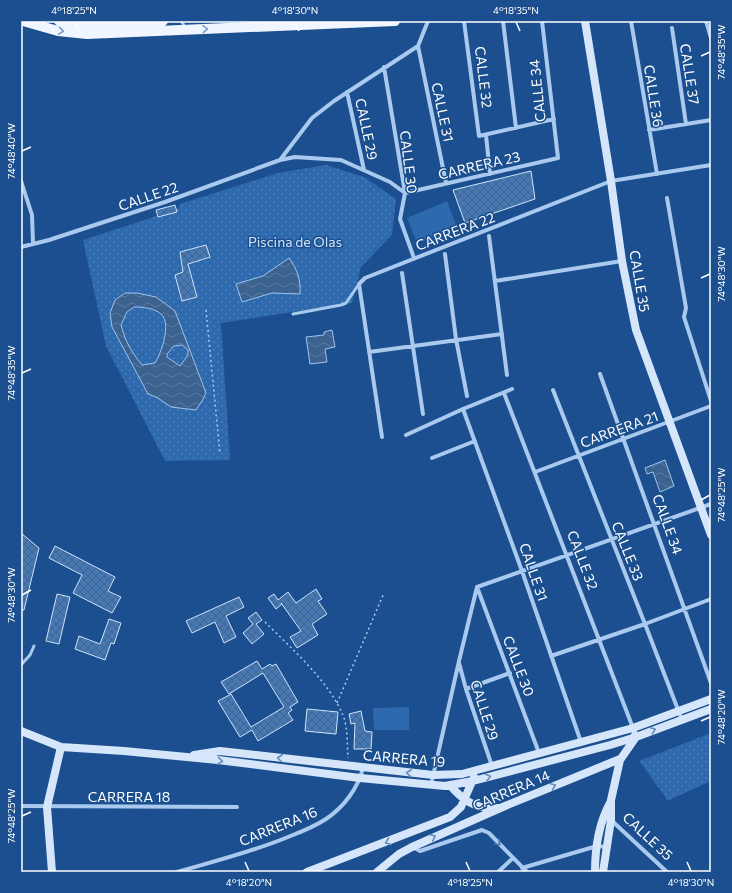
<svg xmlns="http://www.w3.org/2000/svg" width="732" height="893" font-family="Commissioner,sans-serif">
	<defs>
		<pattern id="park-dots" width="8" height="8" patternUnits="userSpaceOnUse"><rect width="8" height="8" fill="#2e69ad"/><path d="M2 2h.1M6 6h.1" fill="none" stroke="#4d80b9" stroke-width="1.8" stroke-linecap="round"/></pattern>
		<pattern id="water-waves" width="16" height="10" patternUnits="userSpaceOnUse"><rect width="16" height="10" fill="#3c6290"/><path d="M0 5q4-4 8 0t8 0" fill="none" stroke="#597aa1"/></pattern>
		<pattern id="building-cross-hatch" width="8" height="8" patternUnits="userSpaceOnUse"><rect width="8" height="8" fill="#4478b7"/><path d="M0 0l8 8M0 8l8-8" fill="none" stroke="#486282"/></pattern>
	</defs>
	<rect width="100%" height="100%" fill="#1b4f8f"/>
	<path fill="url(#park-dots)" d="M 326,165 L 364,177 L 396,199 L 392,235 L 361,267 L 352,303 L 221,323 L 230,460 L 165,461 L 106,346 L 83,240 L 178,209 L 180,204 L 278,173 Z
		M 711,733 L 711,781 L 667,801 L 664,795 L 639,761 Z"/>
	<path fill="#2e69ad" d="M 447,201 L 457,227 L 417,243 L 407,218 Z
		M 409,707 L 409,730 L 374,730 L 373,708 Z"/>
	<path fill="url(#water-waves)" stroke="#9cc4f0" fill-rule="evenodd" d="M 289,258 C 297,269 301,280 300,294 L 272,293 L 242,302 L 236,284 L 263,276 Z
		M 125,293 L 137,293 L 156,297 L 175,311 L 206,393 L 202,401 L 196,410 L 171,407 L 158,398 L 148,394 L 112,327 L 110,313 L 115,300 ZM 134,307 C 143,307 154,308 161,314 C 172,323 161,354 155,363 L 142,365 C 132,353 125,341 121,325 L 127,312 ZM 182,345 L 188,350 L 188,355 L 180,366 L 167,357 L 167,354 L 174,346 Z
		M 332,330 L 335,347 L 325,349 L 327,362 L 310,364 L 306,337 L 324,335 L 324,332 Z
		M 665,460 L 674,486 L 660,492 L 653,472 L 647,474 L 645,468 Z"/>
	<path fill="url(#building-cross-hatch)" stroke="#cfe3fa" d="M 531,171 L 535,199 L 465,223 L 453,190 Z
		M 175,205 L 177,212 L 158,217 L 156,210 Z
		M 206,245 L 210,257 L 188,264 L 197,297 L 182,301 L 175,275 L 183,272 L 180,252 Z
		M 21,533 L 39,548 L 24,610 L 21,610 Z
		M 55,546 L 115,577 L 108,591 L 121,597 L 112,613 L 73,593 L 82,575 L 49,558 Z
		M 316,589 L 322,599 L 318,601 L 327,614 L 312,624 L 318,635 L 297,648 L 290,637 L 301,631 L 281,603 L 282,604 L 276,609 L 268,598 L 274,594 L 278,600 L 288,592 L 296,603 Z
		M 57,594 L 70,597 L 59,644 L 46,641 Z
		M 239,597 L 244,607 L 226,616 L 236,637 L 224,643 L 215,622 L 192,633 L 186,621 Z
		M 256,612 L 262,620 L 256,624 L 264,634 L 252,644 L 243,633 L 253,624 L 248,618 Z
		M 109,619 L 121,623 L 114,644 L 111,643 L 105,660 L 75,649 L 79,636 L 100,644 Z
		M 257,661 L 262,669 L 270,664 L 272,666 L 276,664 L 298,702 L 290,707 L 292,710 L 288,713 L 293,720 L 258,741 L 252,730 L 240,737 L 218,701 L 231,694 L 251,727 L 284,707 L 263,673 L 229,694 L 221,682 Z
		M 307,709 L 338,712 L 336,734 L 305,731 Z
		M 361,711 L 365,731 L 372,732 L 371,749 L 354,749 L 355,723 L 351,724 L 349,714 Z"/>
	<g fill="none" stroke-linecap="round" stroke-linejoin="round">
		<path stroke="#a9c9ee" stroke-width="1.5" stroke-dasharray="2 3" stroke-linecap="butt" d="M 206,310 L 220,454
			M 265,622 C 291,648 331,683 344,718 C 348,730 347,746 348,758
			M 337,703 L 384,593"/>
		<path stroke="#a9c9ee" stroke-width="3" d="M 181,21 L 186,28
			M 293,314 L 341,305 L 346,303 L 359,284
			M 21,665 L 30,655 L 34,646"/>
		<path stroke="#a9c9ee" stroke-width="4" d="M 464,21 L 479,136 L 554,119
			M 503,21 L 516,128
			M 631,21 L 657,174
			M 706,21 L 711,38
			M 672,28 L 686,124
			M 418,46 L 446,183
			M 384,67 L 405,193 L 400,219 L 414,258
			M 347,92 L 364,170
			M 649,130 L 711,120
			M 486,135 L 490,174
			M 280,160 L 312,118 L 334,101 L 418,46 L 428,21
			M 21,181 L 32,215 L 33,243
			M 405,193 L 558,158 L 542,21
			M 667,198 L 686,308 L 684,317 L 711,401
			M 489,236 L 507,375
			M 21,247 L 49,240 L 165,202 L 280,160 L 295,157 L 341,160 L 390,182 L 405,193
			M 445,254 L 456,339 L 467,396
			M 402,273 L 423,414
			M 495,281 L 622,261
			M 369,352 L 502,334
			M 600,374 L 711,683
			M 553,390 L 645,624 L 682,720
			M 504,393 L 633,728
			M 463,409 L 522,571 L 581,742
			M 406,435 L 463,409 L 512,389
			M 382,437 L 359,284 L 365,278 L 611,181 L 711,165
			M 432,458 L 475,441
			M 535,472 L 711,406
			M 477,587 L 711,504
			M 477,587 L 539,753
			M 551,656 L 645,624 L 711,599
			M 459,663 L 466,689 L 492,766
			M 466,689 L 510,673
			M 431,785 L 459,661 L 477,587
			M 21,806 L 237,807
			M 611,820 L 667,872
			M 413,847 L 420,851 L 482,830 L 489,833 L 527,872
			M 522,868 L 597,846 L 607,847
			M 177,872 C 215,861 252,852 288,837 C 301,832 314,827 326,819 C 344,807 358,788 363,768
			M 498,872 L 513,858"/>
		<path stroke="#d6e6fa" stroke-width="8" d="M 585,21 L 611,181 L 622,261 L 636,330 L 711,535
			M 21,731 L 61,747 L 124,751 L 218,760 L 360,778 L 445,786 L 473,781 L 610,745 L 636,737 L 711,709
			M 194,755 L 220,751 L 433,775 L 462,774 L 633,728 L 711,699
			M 450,785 C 462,800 477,810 497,808
			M 52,872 L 47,807 L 61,747
			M 307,872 L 450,817 L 461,807 L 474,777
			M 377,872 L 399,854 L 412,847 L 505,806 L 620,759
			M 595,872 C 595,849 599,823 610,803
			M 603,872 L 611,820 L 611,800 L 620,760 L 636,737 L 635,735"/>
		<path stroke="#f0f6ff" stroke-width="10" d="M 23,21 L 58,31 L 87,34 L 395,21
			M 59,21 L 93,25 L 163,21"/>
	</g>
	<defs><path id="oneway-chevron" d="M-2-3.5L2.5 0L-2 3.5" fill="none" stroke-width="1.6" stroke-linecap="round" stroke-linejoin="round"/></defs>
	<g stroke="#7b9ac1">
		<use href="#oneway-chevron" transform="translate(205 29) rotate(-3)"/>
		<use href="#oneway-chevron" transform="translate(61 31) rotate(9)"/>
	</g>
	<g stroke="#668bba">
		<use href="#oneway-chevron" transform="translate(653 730) rotate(-20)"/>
		<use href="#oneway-chevron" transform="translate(280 758) rotate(-173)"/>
		<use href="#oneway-chevron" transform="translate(220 761) rotate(6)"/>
		<use href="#oneway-chevron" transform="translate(409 773) rotate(-174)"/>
		<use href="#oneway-chevron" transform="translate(488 777) rotate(-15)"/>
		<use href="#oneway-chevron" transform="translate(553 786) rotate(-22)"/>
		<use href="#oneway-chevron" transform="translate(433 837) rotate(-24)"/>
		<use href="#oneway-chevron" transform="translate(388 842) rotate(159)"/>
	</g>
	<use stroke="#4674ac" href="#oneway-chevron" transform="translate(498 843) rotate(46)"/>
	<path fill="none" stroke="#fff" stroke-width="1.5" d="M 74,22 L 79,31M 295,22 L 299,31M 516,22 L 520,31M 701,56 L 710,52M 22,151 L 31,147M 701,278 L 710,274M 22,373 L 31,369M 701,500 L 710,495M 22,595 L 31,590M 701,721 L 710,717M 22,816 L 31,812M 245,862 L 249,871M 466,862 L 470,871M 687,862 L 691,871"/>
	<g text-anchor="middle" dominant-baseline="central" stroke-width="3" stroke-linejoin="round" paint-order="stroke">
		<g font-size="14" fill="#fff" stroke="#1b4f8f">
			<text transform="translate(690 74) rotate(81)">CALLE 37</text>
			<text transform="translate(484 77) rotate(83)">CALLE 32</text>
			<text transform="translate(537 91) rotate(-96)">CALLE 34</text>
			<text transform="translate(654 96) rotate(81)">CALLE 36</text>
			<text transform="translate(443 112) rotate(78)">CALLE 31</text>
			<text transform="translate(367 129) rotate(78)">CALLE 29</text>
			<text transform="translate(409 162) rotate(83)">CALLE 30</text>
			<text transform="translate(479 165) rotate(-13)">CARRERA 23</text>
			<text transform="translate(148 196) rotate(-19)">CALLE 22</text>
			<text transform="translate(455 231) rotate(-21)">CARRERA 22</text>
			<text transform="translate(640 281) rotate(80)">CALLE 35</text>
			<text transform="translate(619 429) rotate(-20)">CARRERA 21</text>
			<text transform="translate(668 524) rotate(70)">CALLE 34</text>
			<text transform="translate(628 551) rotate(68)">CALLE 33</text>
			<text transform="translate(583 560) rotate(69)">CALLE 32</text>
			<text transform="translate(534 572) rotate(71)">CALLE 31</text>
			<text transform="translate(519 666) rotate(69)">CALLE 30</text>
			<text transform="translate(485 710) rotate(72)">CALLE 29</text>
			<text transform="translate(404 758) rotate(5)">CARRERA 19</text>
			<text transform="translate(511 790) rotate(-23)">CARRERA 14</text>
			<text x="129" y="796">CARRERA 18</text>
			<text transform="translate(278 826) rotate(-22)">CARRERA 16</text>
			<text transform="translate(648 836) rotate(43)">CALLE 35</text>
		</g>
		<g font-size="14" fill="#cfe3fa" stroke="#1b4f8f">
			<text x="295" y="241">Piscina de Olas</text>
		</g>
	</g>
	<rect width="732" height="893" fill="none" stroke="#1b4f8f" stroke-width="44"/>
	<rect x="22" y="22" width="688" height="849" fill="none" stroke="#fff" stroke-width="1.5"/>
	<g font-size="10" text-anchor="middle" fill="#fff">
		<text x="74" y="14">4°18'25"N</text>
		<text x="295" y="14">4°18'30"N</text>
		<text x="516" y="14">4°18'35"N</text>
		<text transform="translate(721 52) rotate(-90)" y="4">74°48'35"W</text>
		<text transform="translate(11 151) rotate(-90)" y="4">74°48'40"W</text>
		<text transform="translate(721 274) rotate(-90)" y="4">74°48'30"W</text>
		<text transform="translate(11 373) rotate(-90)" y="4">74°48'35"W</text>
		<text transform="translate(721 495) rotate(-90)" y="4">74°48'25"W</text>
		<text transform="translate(11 595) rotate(-90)" y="4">74°48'30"W</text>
		<text transform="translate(721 717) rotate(-90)" y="4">74°48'20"W</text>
		<text transform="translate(11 816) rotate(-90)" y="4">74°48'25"W</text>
		<text x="249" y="886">4°18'20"N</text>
		<text x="470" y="886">4°18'25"N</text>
		<text x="691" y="886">4°18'30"N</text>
	</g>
</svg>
